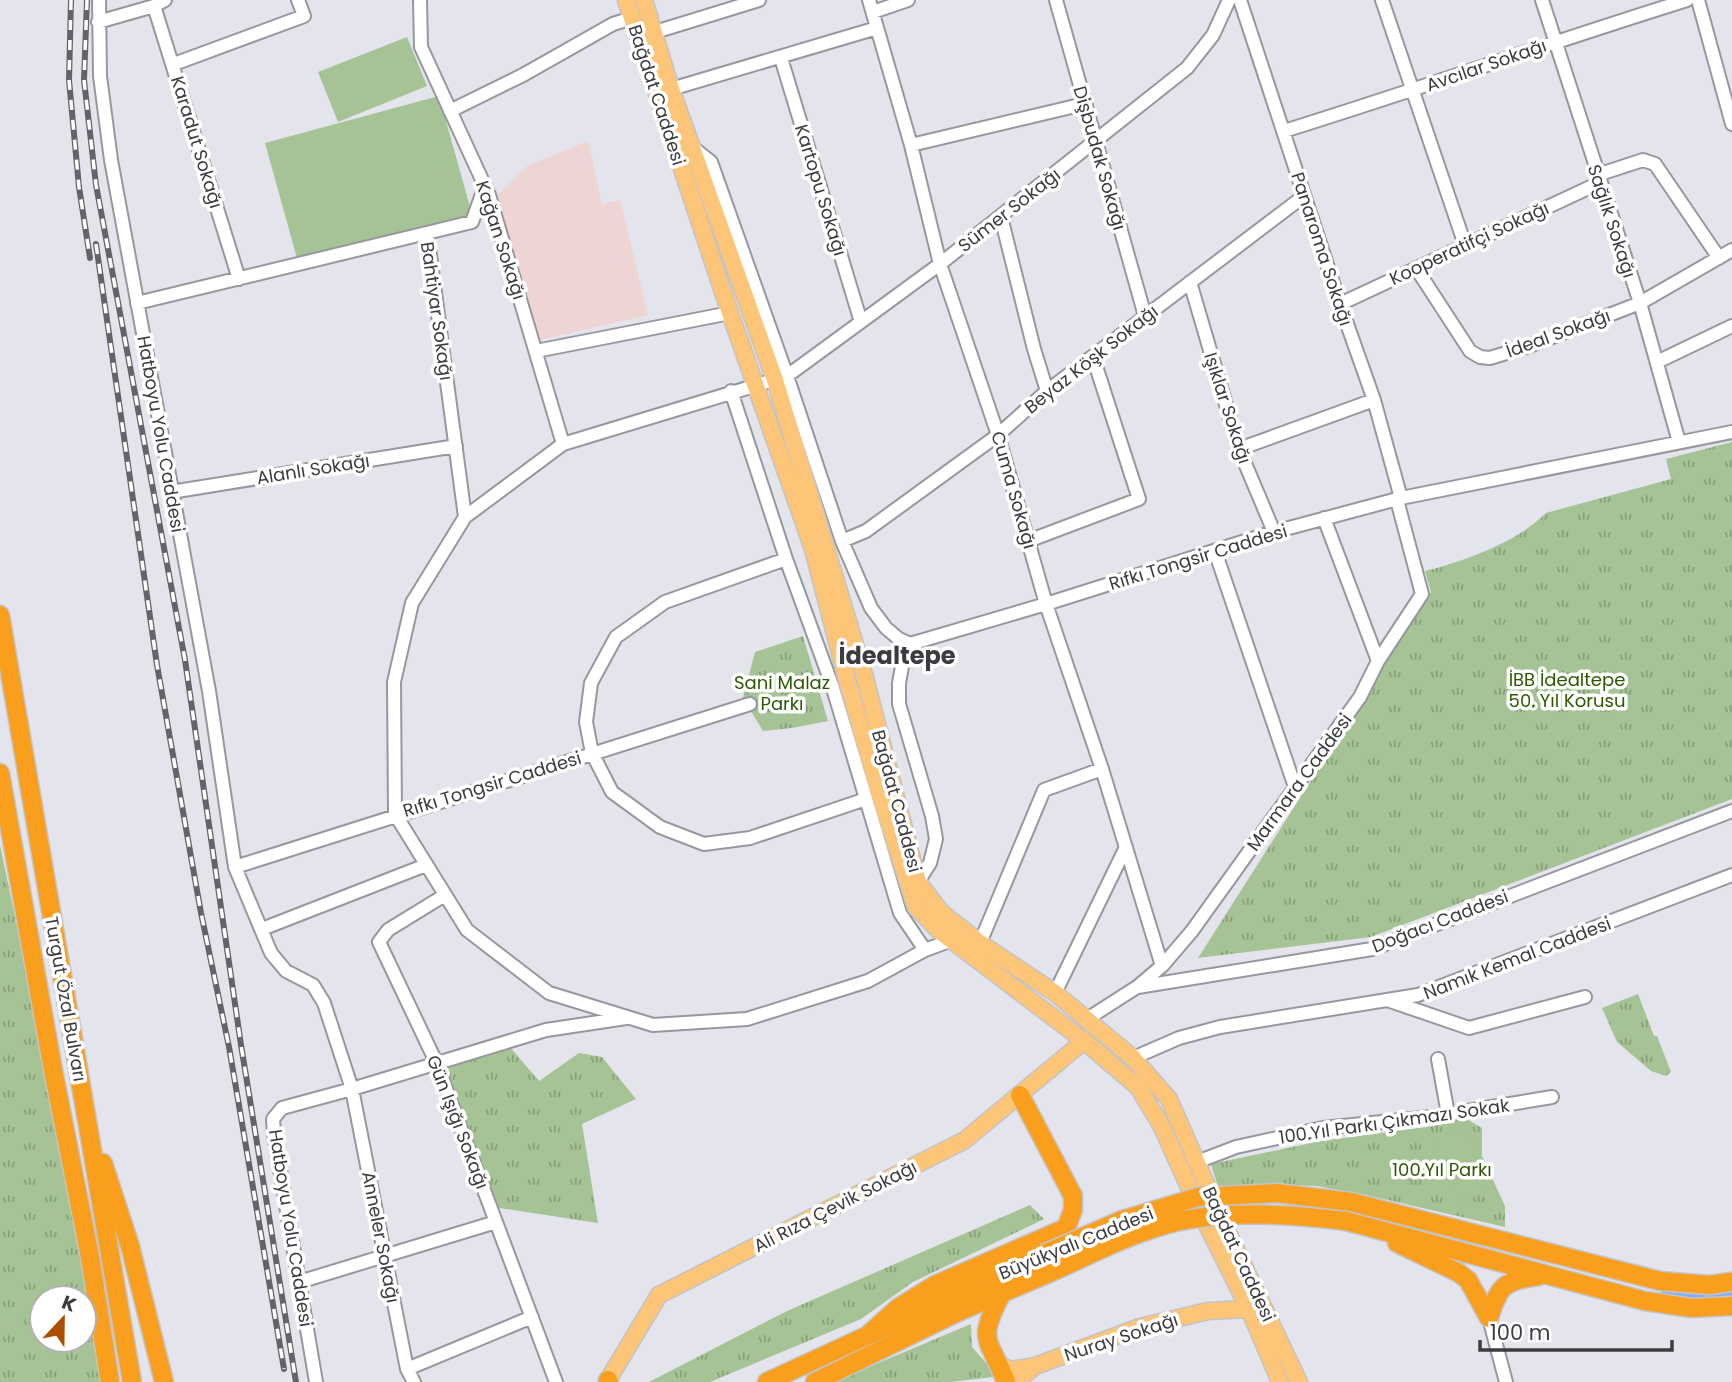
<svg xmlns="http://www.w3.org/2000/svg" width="1732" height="1382" font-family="Poppins,sans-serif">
	<defs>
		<pattern id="grass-tufts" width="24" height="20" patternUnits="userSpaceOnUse" patternTransform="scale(1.75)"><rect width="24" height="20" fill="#a5c394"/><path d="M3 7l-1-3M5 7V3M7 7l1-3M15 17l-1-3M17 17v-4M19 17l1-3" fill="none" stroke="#88a07a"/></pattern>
	</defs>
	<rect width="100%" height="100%" fill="#e4e4ed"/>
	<path fill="#efd4d4" d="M 588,141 L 602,204 L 620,200 L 648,315 L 540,340 L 497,196 L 527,166 Z"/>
	<path fill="url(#grass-tufts)" fill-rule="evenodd" d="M 1732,442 L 1732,799 L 1371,937 L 1198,958 L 1431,592 L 1425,571 C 1466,560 1516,543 1546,513 L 1671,479 L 1666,459 Z
		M 803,636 L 828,721 L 792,728 L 763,731 L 743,698 L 755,652 Z
		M 0,845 L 71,1185 L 102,1382 L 0,1382 ZM 42,1298 L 84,1298 L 84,1340 L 42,1340 Z
		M 1638,994 L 1654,1036 L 1657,1036 L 1671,1072 L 1666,1076 L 1651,1071 L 1617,1042 L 1602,1008 Z
		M 509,1046 L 539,1081 L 579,1053 L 602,1057 L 636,1099 L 582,1124 L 598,1223 L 499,1208 L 446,1066 Z
		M 1465,1118 L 1482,1128 L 1482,1156 L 1505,1206 L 1505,1227 L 1366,1195 L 1317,1186 L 1273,1184 L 1218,1187 L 1211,1164 L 1321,1141 L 1434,1126 Z
		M 1030,1205 L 1044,1219 L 913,1282 L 861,1319 L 710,1382 L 649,1382 L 787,1311 Z
		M 971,1324 L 972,1347 L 987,1364 L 993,1377 L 951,1382 L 833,1382 Z"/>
	<path fill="#a5c394" d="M 407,37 L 427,86 L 338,122 L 318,72 Z
		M 439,96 L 472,214 L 298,262 L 265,143 Z
		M 1465,1125 L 1493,1189 L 1461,1203 L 1432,1139 Z"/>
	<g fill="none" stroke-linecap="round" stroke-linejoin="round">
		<path stroke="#88aefa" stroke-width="14" d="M 1668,1293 L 1732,1294"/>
		<g stroke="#97979f" stroke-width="16">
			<path id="minor" d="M 99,0 L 100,76 L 111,160 L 209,691 L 235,867 L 271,953 L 286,971 L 313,985 L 324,1003 L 352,1089 L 407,1369 L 414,1382
				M 420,0 L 421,47 L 489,195 L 563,444
				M 869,0 L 911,145 L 940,264 L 998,435 L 1046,604 L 1102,769 L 1162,966
				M 1056,0 L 1145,316
				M 1240,0 L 1340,304 L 1374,400 L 1401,498
				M 1382,0 L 1465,245
				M 1542,0 L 1640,303 L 1679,442
				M 1698,0 L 1732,124
				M 154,6 L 239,279
				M 873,12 L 908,0
				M 98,22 L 154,6 L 165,0
				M 655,32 L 759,0
				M 781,58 L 861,322
				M 174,64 L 304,16 L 298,0
				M 671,89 L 877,28
				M 450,111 L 523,75 L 613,24 L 632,18
				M 1284,131 C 1419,89 1552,42 1687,0
				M 911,145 L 1084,104
				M 692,147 L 711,162 L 787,376 L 842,541 L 871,608 L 886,628 L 899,639 L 910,644
				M 1597,175 L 1643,160 L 1655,164 L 1719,258
				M 1001,217 L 1034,349 L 1047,391
				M 427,233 L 465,517
				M 1416,268 L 1470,351 L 1480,357 L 1490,358 L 1529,346 L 1640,303 L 1732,250
				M 1190,282 L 1239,449 L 1274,532
				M 137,303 L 472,222 L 485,186
				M 1340,304 L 1599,183
				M 536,351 L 730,313
				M 1657,362 L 1732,326
				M 731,391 L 786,559 L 832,685 L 900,913 L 925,950
				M 1239,449 L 1374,400
				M 171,492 L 456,446
				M 1324,518 L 1378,661
				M 842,541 L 866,531 L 998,435 L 1047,391 L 1304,196
				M 1028,541 L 1139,499 L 1093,357
				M 1215,551 L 1295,787
				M 786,559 L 665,602 L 616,637 L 591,683 L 586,722 L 592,753 L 612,792 L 660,827 L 704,844 L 750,838 L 866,799
				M 235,867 L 750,704
				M 918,882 L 930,863 L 936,839 L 932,816 L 899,704 L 899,683 L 903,661 L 910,644 L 1046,604 L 1274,532 L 1401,498 L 1732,432
				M 445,895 L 388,930 L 379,942 L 436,1062 L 556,1382
				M 262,929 L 426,865
				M 952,940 L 925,950 L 868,981 L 747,1019 L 653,1025 L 549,993 L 467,930 L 395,814 L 394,682 L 412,603 L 465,517 L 563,444 L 787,376 L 940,264 L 1187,68 L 1213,35 L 1229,0
				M 980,943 L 1044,790 L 1102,769
				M 1138,987 L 1372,949 L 1732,811
				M 1055,993 L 1126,847
				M 1390,1001 L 1469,1028 L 1585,997
				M 1087,1019 L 1137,987 L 1162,966 L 1192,931 L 1360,697 L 1378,661 L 1422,594 L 1397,500
				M 1133,1058 L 1179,1038 L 1220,1027 L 1418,995 L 1732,875
				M 1438,1059 L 1448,1114
				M 1197,1162 L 1236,1147 L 1323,1128 L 1431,1117 L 1552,1097
				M 299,1282 L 496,1222
				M 1489,1318 L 1506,1382
				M 407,1369 L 532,1317
				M 316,1382 L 274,1134 L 273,1119 L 282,1108 L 352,1089 L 546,1030 L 626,1018"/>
		</g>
		<g stroke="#c4c4c6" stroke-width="19">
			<path id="major" d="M 626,0 L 730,313 L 813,549 L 847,680 L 881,799 L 916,907 L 938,930 L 1084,1041 L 1138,1087 L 1161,1125 L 1198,1207 L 1249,1309 L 1280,1382
				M 644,0 L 671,89 L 775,380 L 864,674 L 918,882 L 941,912 L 980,943 L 1055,993 L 1133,1058 L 1169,1099 L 1222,1220 L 1299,1382
				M 999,1365 L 1011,1370 L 1035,1366 L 1016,1382
				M 1035,1366 L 1140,1327 L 1208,1311 L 1249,1309
				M 608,1380 L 659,1295 L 965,1140 L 1084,1041"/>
		</g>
		<g stroke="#c4c4c6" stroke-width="21">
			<path id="highway" d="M 0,615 L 132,1382
				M 0,773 L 53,1070 L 90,1257 L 110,1382
				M 103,1163 L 130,1246 L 164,1382
				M 1351,1202 L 1660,1281 L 1709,1285 L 1732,1282
				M 1346,1221 L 1645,1301 L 1692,1308 L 1732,1306
				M 1397,1243 L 1459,1273 L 1468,1280 L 1489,1318
				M 1001,1295 C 976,1343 989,1337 1006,1382
				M 1489,1318 C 1499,1285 1505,1280 1539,1276
				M 869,1334 L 898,1308 L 935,1285 L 1066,1228 L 1073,1210 L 1073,1196 L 1020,1095
				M 608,1380 L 609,1382
				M 767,1382 L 1044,1254
				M 815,1382 L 958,1312 L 1056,1270"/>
		</g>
		<use href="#minor" stroke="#fff" stroke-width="12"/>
		<use href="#major" stroke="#fcc577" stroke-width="16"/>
		<use href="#highway" stroke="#fa9f1d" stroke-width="18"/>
		<g stroke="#636368" stroke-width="6">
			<path id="rail" d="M 71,0 L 69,80 L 79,187 L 90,258
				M 87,0 L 84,80 L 96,185 L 185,660 L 241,1045 L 296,1382
				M 96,244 L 157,665 L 201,913 L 229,1047 L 284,1369"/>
		</g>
		<use href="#rail" stroke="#fff" stroke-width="3.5" stroke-dasharray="10" stroke-linecap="butt"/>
		<g stroke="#c4c4c6" stroke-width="21" stroke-linecap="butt">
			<path id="highway-bridge" d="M 1044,1254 L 1122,1220 L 1198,1197 L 1277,1193 L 1351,1202
				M 1056,1270 C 1096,1252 1148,1225 1191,1219 C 1242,1211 1295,1215 1346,1221"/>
		</g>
		<use href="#highway-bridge" stroke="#fa9f1d" stroke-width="18"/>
	</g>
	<g text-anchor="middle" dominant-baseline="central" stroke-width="7" stroke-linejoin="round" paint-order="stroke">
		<g font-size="18" fill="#3c3c40" stroke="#fff">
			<text transform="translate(1486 65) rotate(-19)">Avcılar Sokağı</text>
			<text transform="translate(657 95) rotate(72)">Bağdat Caddesi</text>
			<text transform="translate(197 142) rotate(73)">Karadut Sokağı</text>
			<text transform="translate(1100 158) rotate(74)">Dişbudak Sokağı</text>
			<text transform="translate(821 190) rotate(73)">Kartopu Sokağı</text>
			<text transform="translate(1009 210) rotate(-38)">Sümer Sokağı</text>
			<text transform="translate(1612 221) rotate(72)">Sağlık Sokağı</text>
			<text transform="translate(501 240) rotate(72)">Kağan Sokağı</text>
			<text transform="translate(1469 243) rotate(-25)">Kooperatifçi Sokağı</text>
			<text transform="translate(1322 249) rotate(72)">Panaroma Sokağı</text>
			<text transform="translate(437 311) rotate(82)">Bahtiyar Sokağı</text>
			<text transform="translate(1558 333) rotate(-20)">İdeal Sokağı</text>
			<text transform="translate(1091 359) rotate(-38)">Beyaz Köşk Sokağı</text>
			<text transform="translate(1228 408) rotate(72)">Işıklar Sokağı</text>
			<text transform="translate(161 434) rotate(80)">Hatboyu Yolu Caddesi</text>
			<text transform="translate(313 469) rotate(-9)">Alanlı Sokağı</text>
			<text transform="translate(1014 490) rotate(74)">Cuma Sokağı</text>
			<text transform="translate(1198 557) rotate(-17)">Rıfkı Tongsir Caddesi</text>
			<text transform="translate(1299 782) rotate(-54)">Marmara Caddesi</text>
			<text transform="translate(492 784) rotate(-17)">Rıfkı Tongsir Caddesi</text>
			<text transform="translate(897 801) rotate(75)">Bağdat Caddesi</text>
			<text transform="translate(1440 921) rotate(-21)">Doğacı Caddesi</text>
			<text transform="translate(1517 958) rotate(-21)">Namık Kemal Caddesi</text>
			<text transform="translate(66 999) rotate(80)">Turgut Özal Bulvarı</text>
			<text transform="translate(1394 1121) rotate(-8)">100.Yıl Parkı Çıkmazı Sokak</text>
			<text transform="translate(458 1122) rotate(69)">Gün Işığı Sokağı</text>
			<text transform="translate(835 1206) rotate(-27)">Ali Rıza Çevik Sokağı</text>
			<text transform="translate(291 1228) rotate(81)">Hatboyu Yolu Caddesi</text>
			<text transform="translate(381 1237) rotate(79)">Anneler Sokağı</text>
			<text transform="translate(1076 1243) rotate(-22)">Büyükyalı Caddesi</text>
			<text transform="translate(1239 1254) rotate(65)">Bağdat Caddesi</text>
			<text transform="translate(1121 1337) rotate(-18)">Nuray Sokağı</text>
		</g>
		<g font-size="18" fill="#2c5800" stroke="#fff">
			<text x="1567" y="679">İBB İdealtepe<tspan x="1567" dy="21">50. Yıl Korusu</tspan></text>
			<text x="782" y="682">Sani Malaz<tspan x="782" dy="21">Parkı</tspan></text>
			<text x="1442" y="1169">100.Yıl Parkı</text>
		</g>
		<g font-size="24" font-weight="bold" fill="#3c3c40" stroke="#fff">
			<text x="897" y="655">İdealtepe</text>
		</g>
	</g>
	<g transform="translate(63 1319) rotate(22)"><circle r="33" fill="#ffffff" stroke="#b1b1b3" stroke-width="2"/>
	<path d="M0-5L12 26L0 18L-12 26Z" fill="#ad4e00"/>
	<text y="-10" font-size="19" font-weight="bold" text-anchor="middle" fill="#3c3c40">K</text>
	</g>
	<path d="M1480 1340v10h192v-10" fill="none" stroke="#3c3c40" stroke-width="3.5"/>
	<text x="1490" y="1340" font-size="21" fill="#3c3c40" stroke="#ffffff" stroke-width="5" paint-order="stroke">100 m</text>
</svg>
